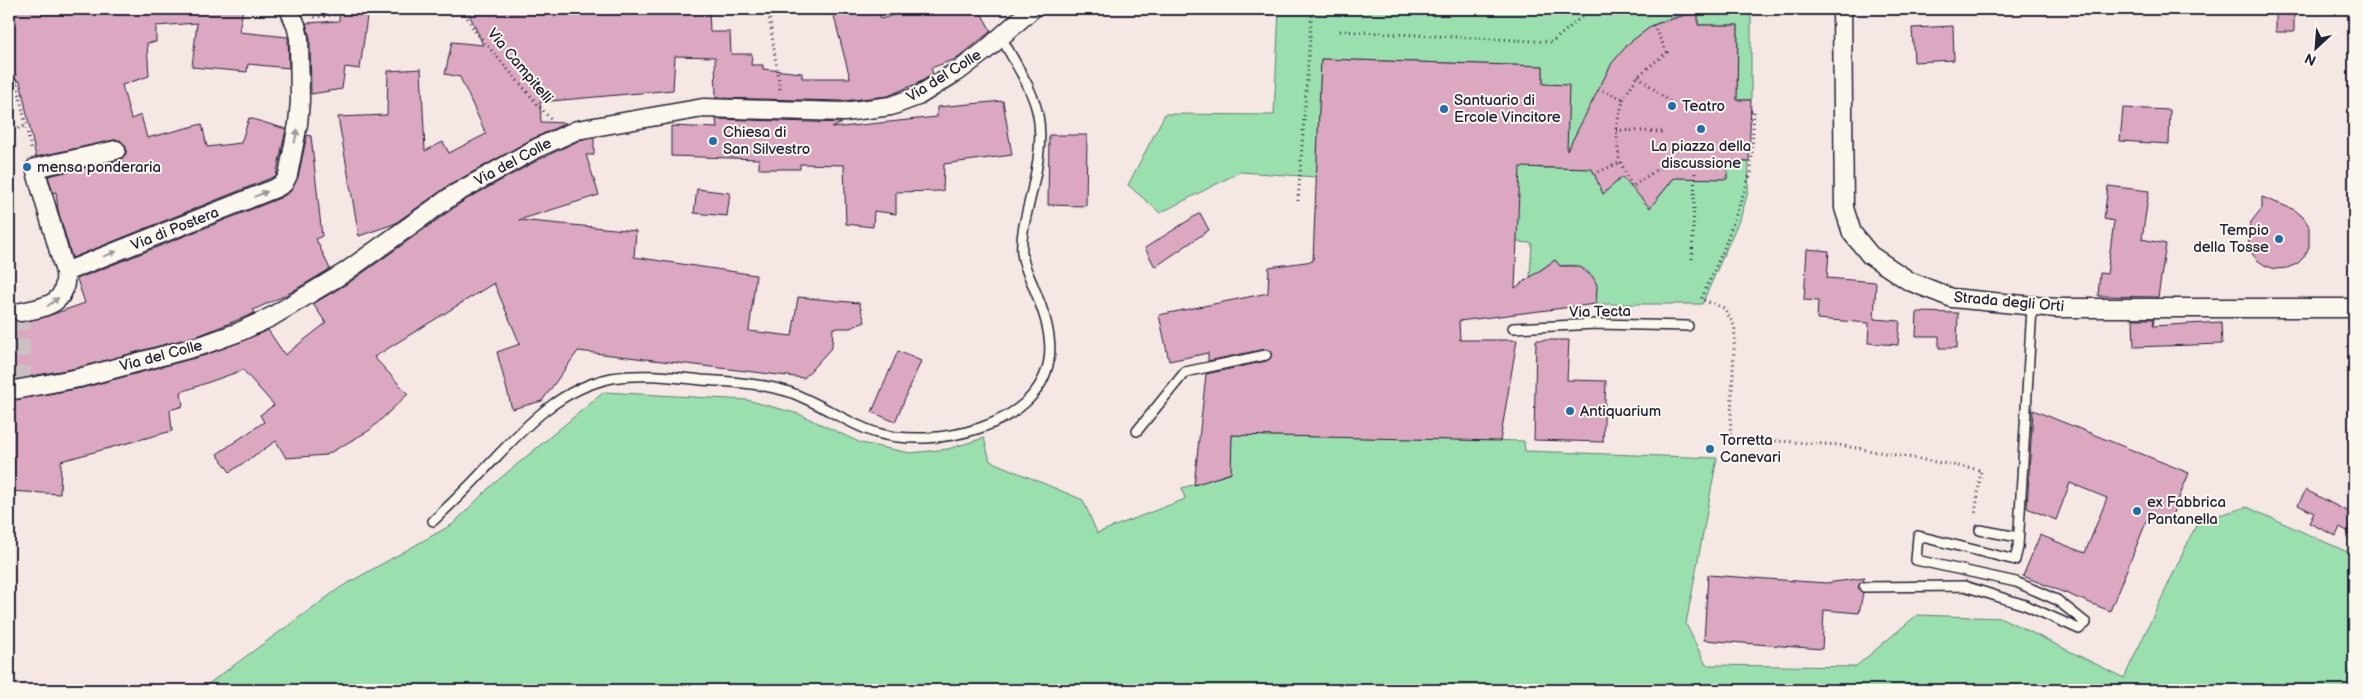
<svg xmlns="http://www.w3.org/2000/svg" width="2363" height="699" font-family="'Balsamiq Sans',sans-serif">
	<rect width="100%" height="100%" fill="#f5e7e3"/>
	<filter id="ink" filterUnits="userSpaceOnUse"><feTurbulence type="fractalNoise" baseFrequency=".02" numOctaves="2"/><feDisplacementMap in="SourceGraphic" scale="10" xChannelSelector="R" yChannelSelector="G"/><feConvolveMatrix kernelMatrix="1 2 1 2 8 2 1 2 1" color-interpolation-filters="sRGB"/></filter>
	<g filter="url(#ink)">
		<path fill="#9ae0ae" stroke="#5e8174" d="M 1279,9 L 1751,9 L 1751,100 L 1737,100 L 1738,25 L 1698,25 L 1698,11 C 1683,15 1664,18 1651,27 C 1595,63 1576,134 1603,194 L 1623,176 L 1650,208 L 1674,178 L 1728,161 L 1749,162 L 1748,192 L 1741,216 L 1702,304 L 1596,304 C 1597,278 1589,261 1560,266 L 1555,260 L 1530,277 L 1532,243 L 1517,242 L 1494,82 L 1538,168 L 1566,168 L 1543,84 L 1543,66 L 1321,59 L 1317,177 L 1240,172 L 1160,213 L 1128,185 L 1165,114 L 1274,115 Z
			M 604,392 L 747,400 L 799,414 L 861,443 L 910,453 L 948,449 L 984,438 L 990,461 L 1083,500 L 1097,533 L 1185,499 L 1182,488 L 1230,474 L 1232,435 L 1524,441 L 1525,451 L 1717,458 L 1686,624 L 1706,665 L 1855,667 L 1917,615 L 2002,618 L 2124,678 L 2198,521 L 2247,507 L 2354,555 L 2354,690 L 200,690 L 341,587 L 453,524 L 491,486 Z"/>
		<path fill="#dca7c1" stroke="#22223b" d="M 9,9 L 198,9 L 198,12 L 198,9 L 243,9 L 239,32 L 288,37 L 289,68 L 248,64 L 247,72 L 192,67 L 197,23 L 156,26 L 156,42 L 147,43 L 149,76 L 122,85 L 131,119 L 141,115 L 147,138 L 202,124 L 207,147 L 241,143 L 249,118 L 286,129 L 276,176 L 72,258 L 58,210 L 56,192 L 53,193 L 48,176 L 118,160 L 126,154 L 126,147 L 120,140 L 114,140 L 36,157 L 20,81 L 9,83 Z
			M 339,9 L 368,9 L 360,69 L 345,67 L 342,89 L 311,94 L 310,38 L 306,23 L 339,21 Z
			M 467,9 L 709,9 L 710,32 L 730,32 L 731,54 L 752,54 L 751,65 L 763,65 L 763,69 L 802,73 L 802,78 L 850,78 L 832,9 L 878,9 L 881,19 L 913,9 L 979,9 L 991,31 L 958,58 L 931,68 L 933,74 L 922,81 L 888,96 L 843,101 L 716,98 L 715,57 L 675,56 L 673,90 L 540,102 L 541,122 L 566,123 L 532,139 L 448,186 L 394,224 L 359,236 L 338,117 L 387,115 L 388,71 L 421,69 L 425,151 L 443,142 L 449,153 L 486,134 L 460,77 L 445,74 L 452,42 L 483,45 Z
			M 2276,9 L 2294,9 L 2294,32 L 2276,32 Z
			M 1698,11 L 1698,25 L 1738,25 L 1737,100 L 1751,100 L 1749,162 L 1728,161 L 1727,179 L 1674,178 L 1650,208 L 1622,177 L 1603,194 L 1592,169 L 1520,167 L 1515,288 L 1555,260 L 1560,266 L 1578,266 L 1593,277 L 1597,285 L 1596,304 L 1459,321 L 1460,340 L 1517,340 L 1500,441 L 1232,435 L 1231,473 L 1194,485 L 1206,374 L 1267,361 L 1272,354 L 1270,351 L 1265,349 L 1208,361 L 1208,353 L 1169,361 L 1159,315 L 1268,293 L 1269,267 L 1313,261 L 1321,59 L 1543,66 L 1543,84 L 1569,85 L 1567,151 L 1612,63 L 1629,43 L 1653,25 Z
			M 1953,26 L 1954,60 L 1914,62 L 1912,28 Z
			M 1003,101 L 1012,155 L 944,164 L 943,191 L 896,192 L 896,214 L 874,211 L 873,227 L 846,224 L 844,165 L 800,164 L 800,169 L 759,169 L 759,159 L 671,156 L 671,126 L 717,128 L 716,119 L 842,123 L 832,128 L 937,117 L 937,107 Z
			M 2123,108 L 2170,110 L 2169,144 L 2120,141 Z
			M 307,135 L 311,136 L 322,236 L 316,239 L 330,269 L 286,295 L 253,310 L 255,313 L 200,335 L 77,368 L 9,380 L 9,324 L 42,318 L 85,303 L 77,279 L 280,198 L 290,192 L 298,177 Z
			M 1049,135 L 1087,135 L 1086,206 L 1048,205 Z
			M 594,138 L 594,155 L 586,155 L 599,195 L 519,220 L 636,231 L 634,257 L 756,275 L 749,331 L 792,336 L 798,297 L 859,303 L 865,322 L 850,328 L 833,328 L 832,347 L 804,378 L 578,351 L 542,401 L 512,409 L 497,352 L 520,344 L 494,283 L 374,357 L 408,394 L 370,430 L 326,455 L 286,458 L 276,441 L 230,472 L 217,454 L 264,422 L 260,415 L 274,405 L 243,370 L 181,392 L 183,406 L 170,410 L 172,431 L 61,461 L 60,494 L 9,491 L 9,401 L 82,388 L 206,355 L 268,330 L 285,355 L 326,323 L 313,304 L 350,282 L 465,200 L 542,158 L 580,140 Z
			M 2108,186 L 2149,191 L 2142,239 L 2166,244 L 2158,297 L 2098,296 L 2100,273 L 2107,274 L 2114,221 L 2104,219 Z
			M 697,189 L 730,193 L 727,216 L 694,213 Z
			M 2262,197 L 2295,210 L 2303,217 L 2309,226 L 2309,247 L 2304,257 L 2297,264 L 2287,268 L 2276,269 L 2266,266 L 2257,260 L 2251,252 L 2247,232 L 2251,222 L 2262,208 Z
			M 1200,213 L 1209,230 L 1155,267 L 1145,248 Z
			M 1807,249 L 1829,251 L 1827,278 L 1876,282 L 1874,319 L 1900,321 L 1898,345 L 1868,343 L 1869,323 L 1817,319 L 1818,301 L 1804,300 Z
			M 1917,312 L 1958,313 L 1957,348 L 1939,348 L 1939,336 L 1916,336 Z
			M 2133,319 L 2154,319 L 2153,326 L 2221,322 L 2222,344 L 2134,347 Z
			M 1536,340 L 1569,340 L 1567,380 L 1606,381 L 1603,442 L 1534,440 Z
			M 898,351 L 921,361 L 895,422 L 872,412 Z
			M 2033,410 L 2189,473 L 2169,523 L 2149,515 L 2110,611 L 2023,576 L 2040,535 L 2085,553 L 2107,498 L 2070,483 L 2056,520 L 2027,508 Z
			M 2306,490 L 2354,515 L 2354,535 L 2340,527 L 2336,536 L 2309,523 L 2314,513 L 2298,505 Z
			M 1708,575 L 1826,583 L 1865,578 L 1858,587 L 1863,593 L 1859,613 L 1824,610 L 1822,649 L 1704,640 Z"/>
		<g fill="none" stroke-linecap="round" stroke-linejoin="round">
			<path stroke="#cbc0c1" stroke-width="18" stroke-dasharray="18 9" stroke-linecap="butt" d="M 21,312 L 22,388"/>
			<g stroke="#22223b" stroke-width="12">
				<path id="lane" d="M 1513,328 L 1597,324 L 1688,326
					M 1137,431 L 1185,372 L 1266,355
					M 433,521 C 451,504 469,487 485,469 C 522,430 557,389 612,378 C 641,373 673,377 702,380 C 730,382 759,383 786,391 C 818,401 845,423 877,433 C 933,449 1038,428 1049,360 C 1053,334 1042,307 1032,283 C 1028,274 1023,264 1022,253 C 1020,232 1029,207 1033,186 C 1050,114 1035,98 1001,37
					M 1980,530 L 2018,537
					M 1864,587 L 1964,586 L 2025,605 L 2079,629 L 2086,623 L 2057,600 L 2016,582 L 1916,560 L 1918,536 L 2015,560 L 2018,547 L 2032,307"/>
			</g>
			<g stroke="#22223b" stroke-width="21">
				<path id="street" d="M 1842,9 L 1844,208 L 1852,233 L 1870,255 L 1909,281 L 1952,298 L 2056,308 L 2354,308
					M 65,272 L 276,188 L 284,183 L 288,175 L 298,124 L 300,101 L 299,38 L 296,25 L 289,9
					M 21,312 C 47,307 68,304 65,272 L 35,168 L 116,150
					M 9,391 L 79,378 L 203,345 L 239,332 L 271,317 L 344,273 L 453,195 L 537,148 L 577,130 L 703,108 L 844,112 L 891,106 L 918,96 L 961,69 L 986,50 L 1032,9"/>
			</g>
			<path stroke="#22223b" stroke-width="3" stroke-dasharray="1 4" stroke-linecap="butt" d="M 463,9 L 474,30 L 552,121
				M 768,9 L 780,90
				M 314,17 L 386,9
				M 1653,25 L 1667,52 L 1638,76 L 1624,97 L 1616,127 L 1619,159 L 1632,187 L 1673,158
				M 1340,31 L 1552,42 L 1591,9
				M 9,45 L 31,149
				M 1638,76 L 1675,106
				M 1598,89 L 1624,99
				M 1751,111 L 1754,110 L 1751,172 L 1723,251 L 1701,299 L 1724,308 L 1735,327 L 1730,438 L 1839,445 L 1981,470 L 1975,515
				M 1616,130 L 1665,132
				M 9,132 L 27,125
				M 1594,174 L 1621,162
				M 1298,201 L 1312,9
				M 1692,259 L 1695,173"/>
			<use href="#lane" stroke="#fbf7ec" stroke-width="9"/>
			<use href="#street" stroke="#fbf7ec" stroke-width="18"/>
		</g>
		<defs><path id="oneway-solid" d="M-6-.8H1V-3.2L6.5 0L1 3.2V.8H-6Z" transform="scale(1.25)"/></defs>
		<g fill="#99979c">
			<use href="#oneway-solid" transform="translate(296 136) rotate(-78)"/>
			<use href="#oneway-solid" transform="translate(261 194) rotate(-22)"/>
			<use href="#oneway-solid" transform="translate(110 254) rotate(-21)"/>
			<use href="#oneway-solid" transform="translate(53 302) rotate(-37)"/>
		</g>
	</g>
	<g fill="#1f6fb2" stroke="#fbf7ec" stroke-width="2">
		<circle cx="1672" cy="106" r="5"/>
		<circle cx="1444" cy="109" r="5"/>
		<circle cx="1701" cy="129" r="5"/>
		<circle cx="713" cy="141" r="5"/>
		<circle cx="27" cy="167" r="5"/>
		<circle cx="2279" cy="239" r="5"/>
		<circle cx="1570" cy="411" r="5"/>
		<circle cx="1710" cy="449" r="5"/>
		<circle cx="2137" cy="511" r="5"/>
	</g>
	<g text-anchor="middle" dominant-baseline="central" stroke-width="4" stroke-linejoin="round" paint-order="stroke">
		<g font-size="15" fill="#22223b" stroke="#fbf7ec">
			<text transform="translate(520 66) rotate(50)">Via Campitelli</text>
			<text transform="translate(944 76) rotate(-32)">Via del Colle</text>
			<text transform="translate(513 162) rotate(-28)">Via del Colle</text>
			<text transform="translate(175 229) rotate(-22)">Via di Postera</text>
			<text transform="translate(2009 302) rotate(5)">Strada degli Orti</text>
			<text transform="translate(1600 312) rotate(-1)">Via Tecta</text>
			<text transform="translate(161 356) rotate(-15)">Via del Colle</text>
		</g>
		<g font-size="15" fill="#22223b" stroke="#fbf7ec" text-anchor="start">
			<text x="1454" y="100">Santuario di<tspan x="1454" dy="17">Ercole Vincitore</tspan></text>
			<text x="1682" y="106">Teatro</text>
			<text x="723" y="132">Chiesa di<tspan x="723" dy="17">San Silvestro</tspan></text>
			<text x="1701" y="146" text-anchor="middle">La piazza della<tspan x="1701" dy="17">discussione</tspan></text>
			<text x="37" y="167">mensa ponderaria</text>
			<text x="2269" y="230" text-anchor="end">Tempio<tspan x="2269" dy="17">della Tosse</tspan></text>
			<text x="1580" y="411">Antiquarium</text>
			<text x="1720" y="440">Torretta<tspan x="1720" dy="17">Canevari</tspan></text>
			<text x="2147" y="502">ex Fabbrica<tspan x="2147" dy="17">Pantanella</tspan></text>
		</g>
	</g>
	<rect width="2363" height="699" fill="none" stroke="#fbf7ec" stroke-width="30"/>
	<rect x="15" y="15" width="2333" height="669" fill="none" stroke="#22223b" stroke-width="2" filter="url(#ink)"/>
	<g transform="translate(2316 48) rotate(206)" stroke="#fbf7ec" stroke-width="4" paint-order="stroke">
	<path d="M0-4L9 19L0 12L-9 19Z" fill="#22223b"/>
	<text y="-8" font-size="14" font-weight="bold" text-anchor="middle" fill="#22223b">N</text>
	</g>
</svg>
